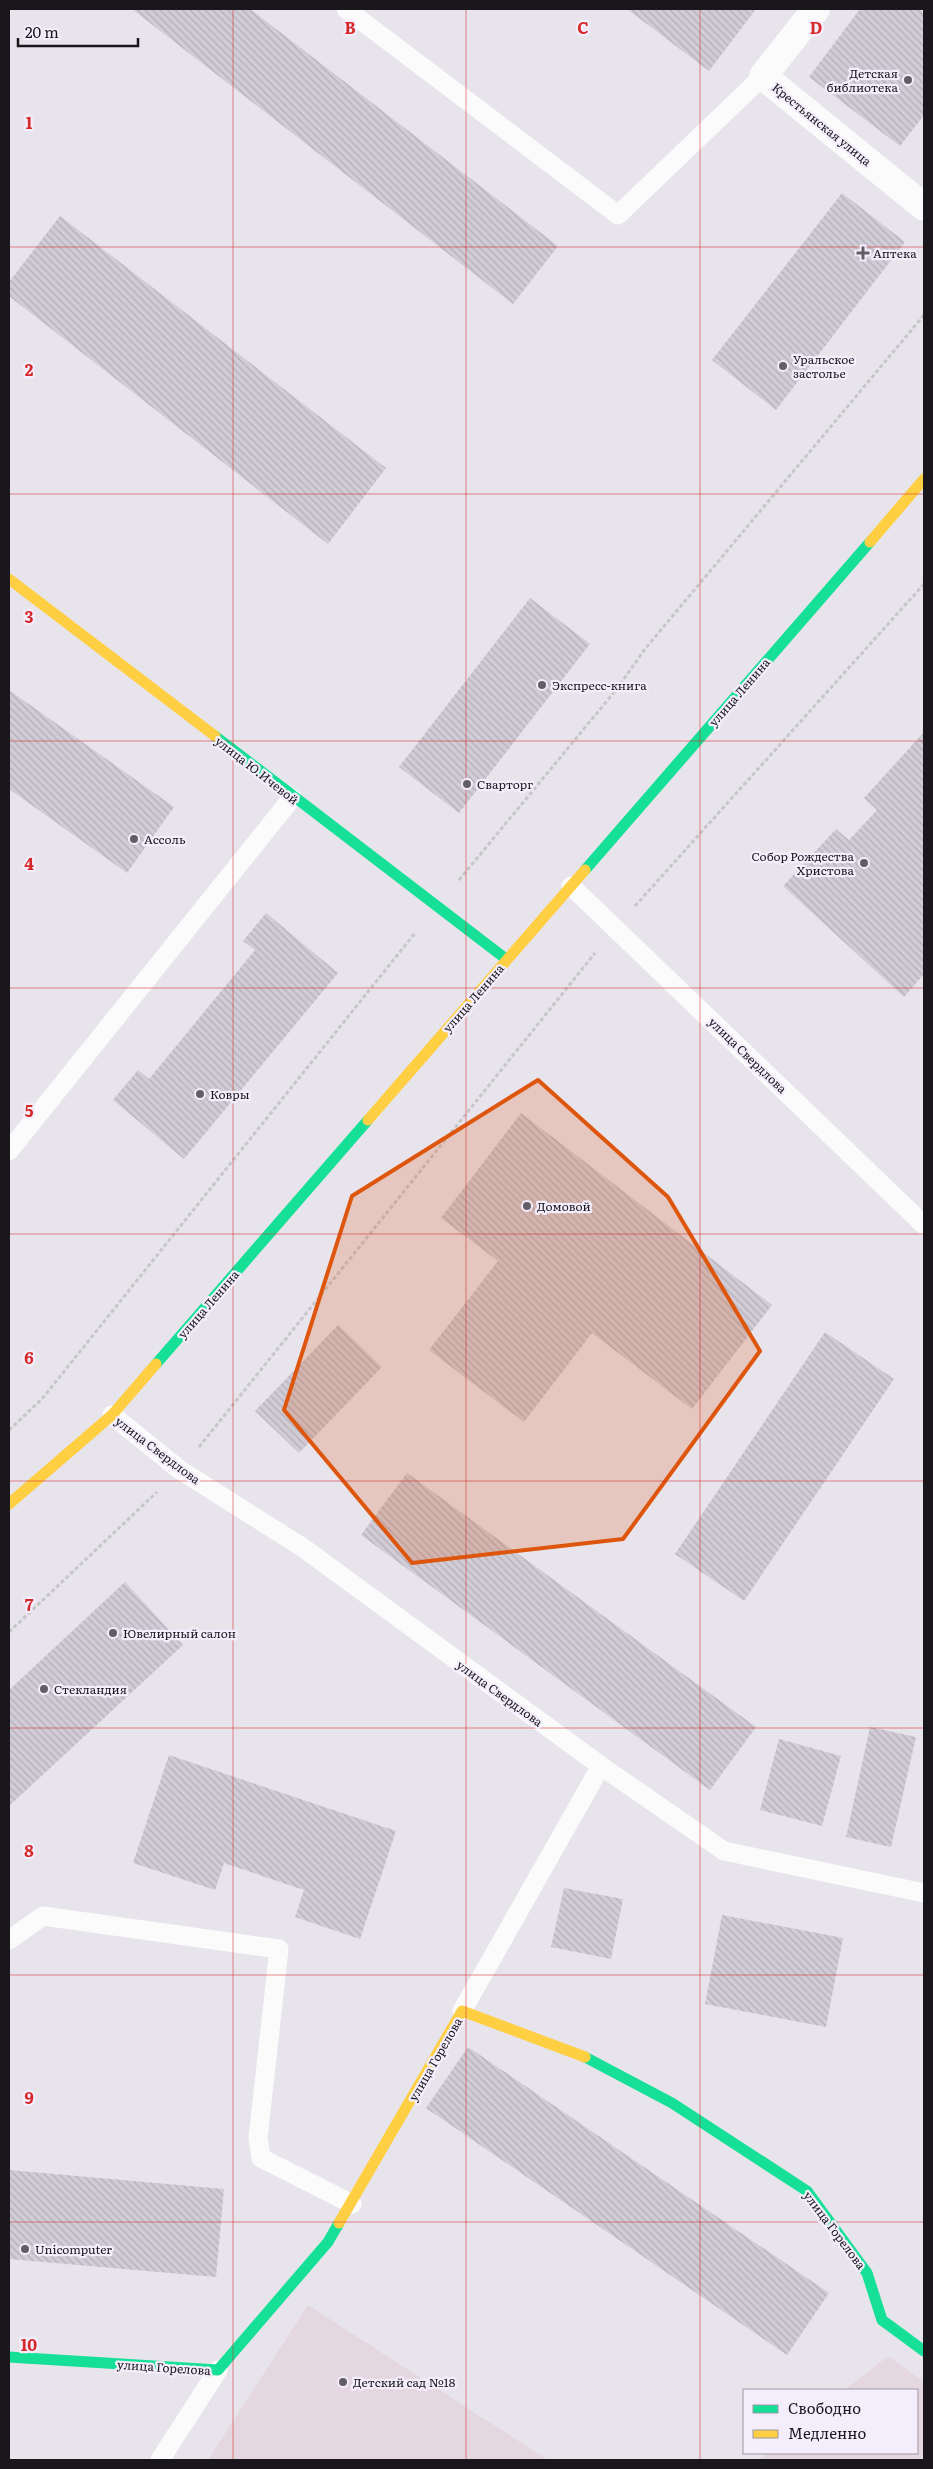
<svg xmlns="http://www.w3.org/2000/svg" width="933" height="2469" font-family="Literata,serif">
	<defs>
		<pattern id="building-back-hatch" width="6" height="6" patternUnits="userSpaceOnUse" patternTransform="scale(1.25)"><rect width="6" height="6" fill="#d1ccd6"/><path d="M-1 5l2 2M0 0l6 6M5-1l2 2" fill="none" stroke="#b3aeb7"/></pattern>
	</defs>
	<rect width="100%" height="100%" fill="#e8e4ec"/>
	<path fill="#e5d7e0" d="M 308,2305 L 548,2460 L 208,2460 Z
		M 888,2356 L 924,2382 L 924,2460 L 758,2460 L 767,2453 L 917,2453 L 917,2390 L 845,2390 Z"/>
	<path fill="url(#building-back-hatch)" d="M 132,9 L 250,9 L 558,246 L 513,304 Z
		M 627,9 L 756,9 L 709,71 Z
		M 860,9 L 919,9 L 924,13 L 924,115 L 900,146 L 809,77 Z
		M 842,193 L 905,242 L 776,410 L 712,360 Z
		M 60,216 L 386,468 L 328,544 L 9,296 L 9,282 Z
		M 530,598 L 590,644 L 459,813 L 399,767 Z
		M 9,690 L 174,807 L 127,873 L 9,789 Z
		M 924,732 L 924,974 L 904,997 L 783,886 L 836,829 L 849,840 L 877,810 L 864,798 Z
		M 266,913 L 338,973 L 184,1159 L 113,1100 L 138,1070 L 149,1079 L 255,950 L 243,941 Z
		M 521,1113 L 772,1305 L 692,1409 L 592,1333 L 524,1422 L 429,1350 L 498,1261 L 441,1218 Z
		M 338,1325 L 382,1367 L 299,1453 L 255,1411 Z
		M 825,1332 L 894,1379 L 744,1601 L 675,1554 Z
		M 407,1473 L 756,1727 L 710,1790 L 361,1535 Z
		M 125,1582 L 183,1645 L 9,1806 L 9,1690 Z
		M 870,1727 L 916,1737 L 891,1847 L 846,1837 Z
		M 779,1739 L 841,1756 L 822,1826 L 760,1810 Z
		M 169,1755 L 396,1831 L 360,1939 L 295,1917 L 304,1890 L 224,1863 L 215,1890 L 133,1863 Z
		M 564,1888 L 623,1899 L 611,1959 L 551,1947 Z
		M 722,1915 L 843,1938 L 826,2027 L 705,2004 Z
		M 468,2047 L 829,2293 L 787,2355 L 426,2108 Z
		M 9,2170 L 224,2189 L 216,2277 L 9,2259 Z"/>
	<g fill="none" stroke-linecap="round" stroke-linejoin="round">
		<path stroke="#c7c6c9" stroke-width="3" stroke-dasharray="4 2.5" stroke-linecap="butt" d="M 459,880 L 616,690 L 645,649 L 924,315
			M 635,906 L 924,584
			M 9,1430 L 42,1399 L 415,933
			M 199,1447 L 595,953
			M 9,1632 L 157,1492"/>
		<path stroke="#fcfbfc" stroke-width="19" d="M 346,9 L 618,215 L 763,76
			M 571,886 L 924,1225
			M 9,1151 L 292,798
			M 112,1415 L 180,1470 L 302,1547 L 601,1766 L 724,1851 L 924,1893
			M 9,1940 L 43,1916 L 279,1949 L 258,2138 L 261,2158 L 352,2204
			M 462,2011 L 601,1766
			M 160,2460 L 218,2370"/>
		<path stroke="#fcfbfc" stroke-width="28" d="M 816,9 L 763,76 L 924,207"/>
		<path stroke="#16e098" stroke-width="11" d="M 215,736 L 506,959
			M 585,870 L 870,542
			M 156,1364 L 368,1120
			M 585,2057 L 672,2103 L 807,2191 L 867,2273 L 882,2320 L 924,2351
			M 9,2357 L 218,2370 L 328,2242 L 339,2223"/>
		<path stroke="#ffcf43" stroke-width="11" d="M 870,542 L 924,479
			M 9,579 L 215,736
			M 368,1120 L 585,870
			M 9,1504 L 112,1415 L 156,1364
			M 339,2223 L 462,2011 L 585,2057"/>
	</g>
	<path fill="#de560d" fill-opacity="0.2" stroke="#de560d" stroke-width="4" stroke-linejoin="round" d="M 538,1080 L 668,1197 L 760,1351 L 623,1539 L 412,1563 L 284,1410 L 352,1196 Z"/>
	<path fill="none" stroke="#d62828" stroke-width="1" stroke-opacity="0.55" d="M 233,9 L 233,2460M 466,9 L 466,2460M 700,9 L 700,2460M 9,247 L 924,247M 9,494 L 924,494M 9,741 L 924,741M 9,988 L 924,988M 9,1234 L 924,1234M 9,1481 L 924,1481M 9,1728 L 924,1728M 9,1975 L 924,1975M 9,2222 L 924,2222"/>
	<g fill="#615f65" stroke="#f4eefc" stroke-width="2">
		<circle cx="908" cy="80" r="5"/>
		<path d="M860.5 245.5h5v5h5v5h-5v5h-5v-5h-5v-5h5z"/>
		<circle cx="783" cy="366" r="5"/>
		<circle cx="542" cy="685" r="5"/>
		<circle cx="467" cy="784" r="5"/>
		<circle cx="134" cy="839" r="5"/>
		<circle cx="864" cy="863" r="5"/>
		<circle cx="200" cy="1094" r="5"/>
		<circle cx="527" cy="1206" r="5"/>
		<circle cx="113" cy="1633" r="5"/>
		<circle cx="44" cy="1689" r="5"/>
		<circle cx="25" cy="2249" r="5"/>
		<circle cx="343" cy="2382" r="5"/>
	</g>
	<g text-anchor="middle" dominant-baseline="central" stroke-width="4.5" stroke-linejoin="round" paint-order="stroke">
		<g font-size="12" fill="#19171c" stroke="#f4eefc" text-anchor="start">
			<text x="898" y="73" text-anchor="end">Детская<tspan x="898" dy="14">библиотека</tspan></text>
			<text x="873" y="253">Аптека</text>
			<text x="793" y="359">Уральское<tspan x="793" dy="14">застолье</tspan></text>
			<text x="552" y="685">Экспресс-книга</text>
			<text x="477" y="784">Сварторг</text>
			<text x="144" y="839">Ассоль</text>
			<text x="854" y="856" text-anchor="end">Собор Рождества<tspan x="854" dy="14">Христова</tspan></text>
			<text x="210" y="1094">Ковры</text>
			<text x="537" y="1206">Домовой</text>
			<text x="123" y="1633">Ювелирный салон</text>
			<text x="54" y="1689">Стекландия</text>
			<text x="35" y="2249">Unicomputer</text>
			<text x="353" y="2382">Детский сад №18</text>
		</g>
		<g font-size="12" fill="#19171c" stroke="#f4eefc">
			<text transform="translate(822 124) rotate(39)">Крестьянская улица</text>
			<text transform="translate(739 692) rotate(-49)">улица Ленина</text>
			<text transform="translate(257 770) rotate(38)">улица Ю.Ичевой</text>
			<text transform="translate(473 998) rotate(-49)">улица Ленина</text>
			<text transform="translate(748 1055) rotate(44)">улица Свердлова</text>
			<text transform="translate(208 1304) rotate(-49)">улица Ленина</text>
			<text transform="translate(158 1450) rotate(37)">улица Свердлова</text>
			<text transform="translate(500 1693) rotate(36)">улица Свердлова</text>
			<text transform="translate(435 2059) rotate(-60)">улица Горелова</text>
			<text transform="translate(835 2230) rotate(53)">улица Горелова</text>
			<text transform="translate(164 2367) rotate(4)">улица Горелова</text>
		</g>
	</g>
	<g font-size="16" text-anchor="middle" font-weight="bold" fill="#d62828" stroke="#f4eefc" stroke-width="4.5" stroke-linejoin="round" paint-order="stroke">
		<text x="350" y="34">B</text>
		<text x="583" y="34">C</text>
		<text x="816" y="34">D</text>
		<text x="29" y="129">1</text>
		<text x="29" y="376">2</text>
		<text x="29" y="623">3</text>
		<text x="29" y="870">4</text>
		<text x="29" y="1117">5</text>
		<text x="29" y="1364">6</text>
		<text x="29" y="1611">7</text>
		<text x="29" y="1857">8</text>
		<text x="29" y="2104">9</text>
		<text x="29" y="2351">10</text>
	</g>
	<rect width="933" height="2469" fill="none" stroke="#19171c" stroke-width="20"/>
	<rect x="743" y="2389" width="175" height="65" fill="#f4eefc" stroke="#9c98a2"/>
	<rect x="753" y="2405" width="25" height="8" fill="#16e098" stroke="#9c98a2"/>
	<text x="788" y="2414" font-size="15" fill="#19171c">Свободно</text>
	<rect x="753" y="2430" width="25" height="8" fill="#ffcf43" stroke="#9c98a2"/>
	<text x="788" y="2439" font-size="15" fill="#19171c">Медленно</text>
	<path d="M18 38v8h120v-8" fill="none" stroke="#19171c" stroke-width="2.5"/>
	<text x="25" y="38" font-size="15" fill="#19171c" stroke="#f4eefc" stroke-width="4" paint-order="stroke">20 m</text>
</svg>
